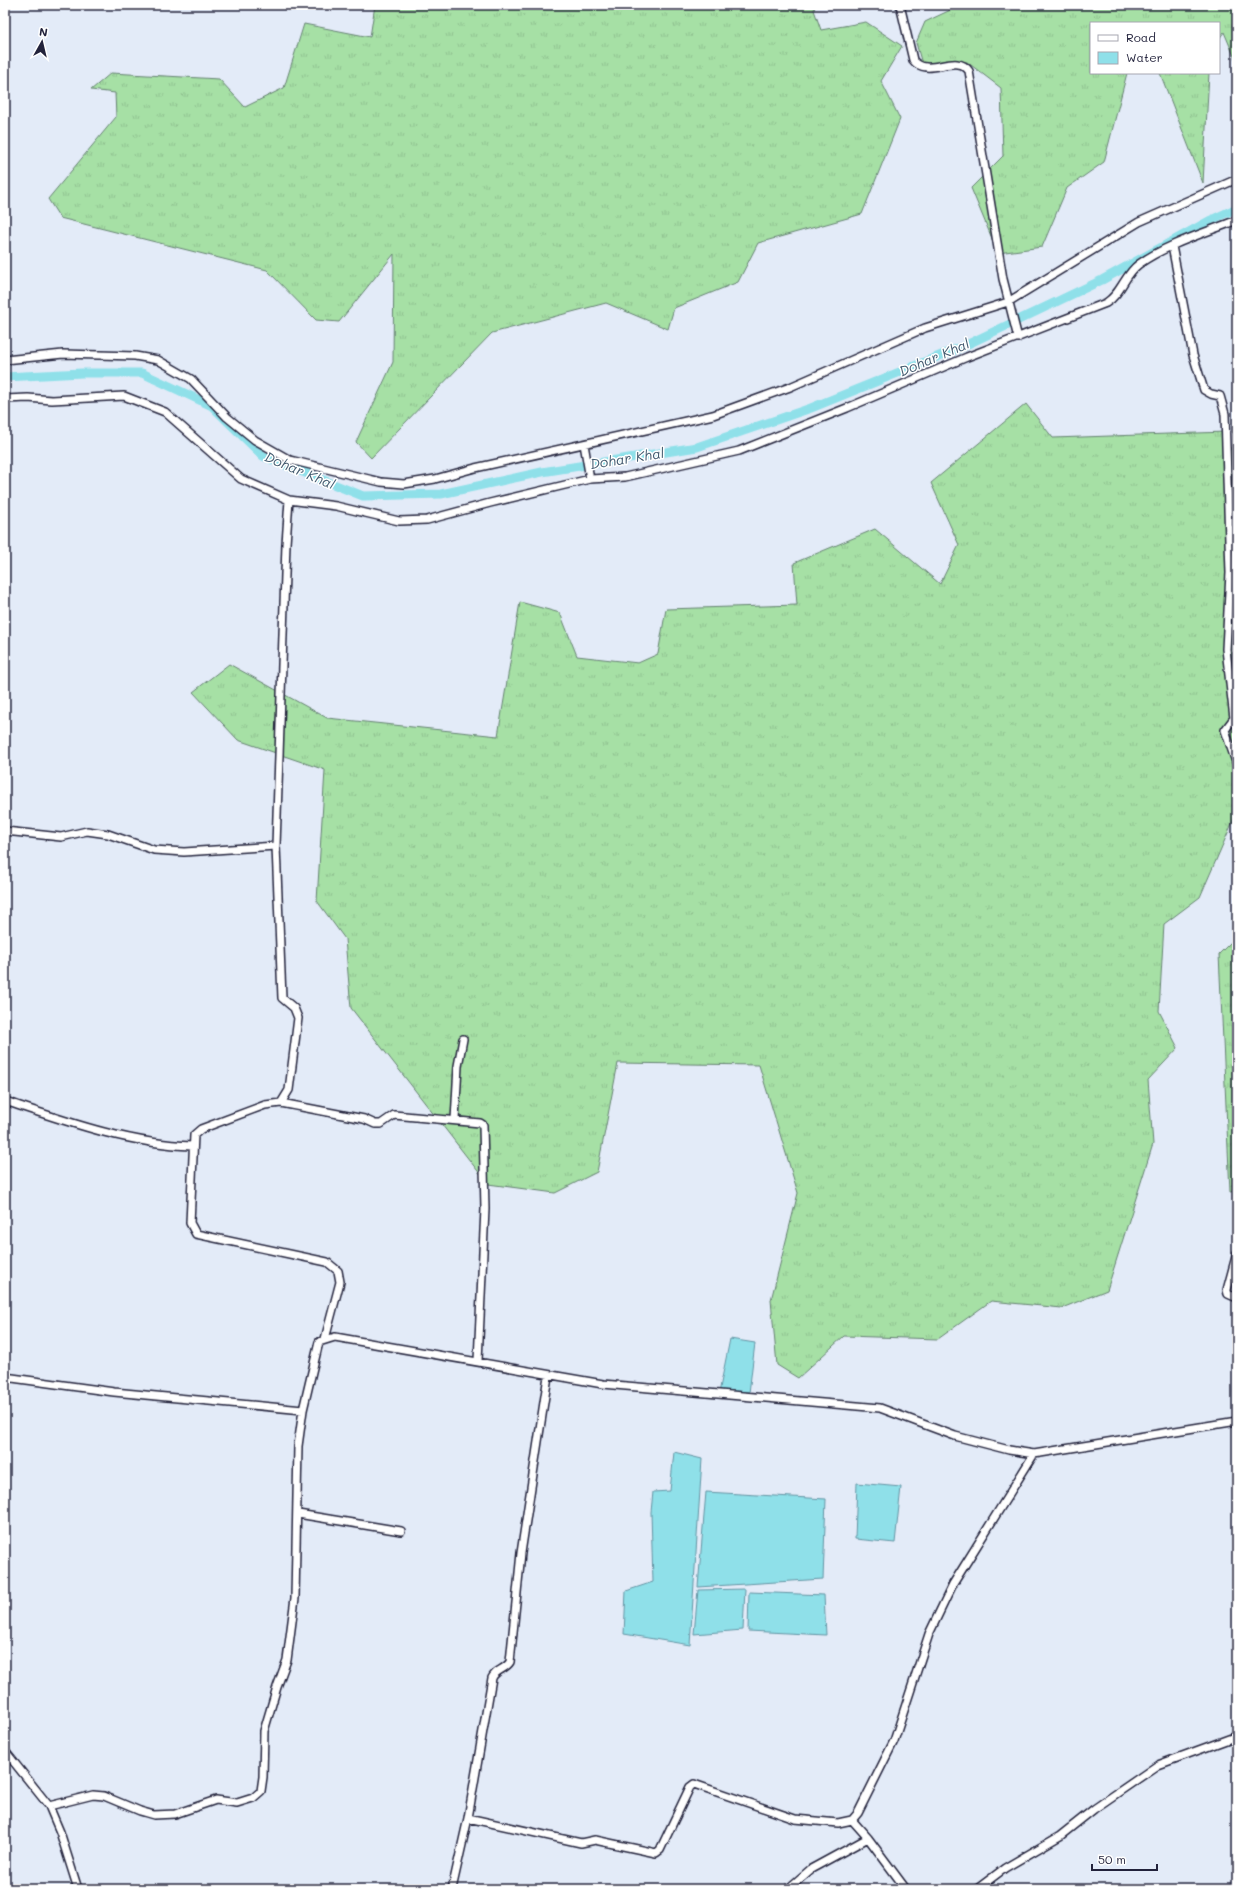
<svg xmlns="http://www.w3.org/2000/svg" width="1242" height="1894" font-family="Mali,sans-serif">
	<defs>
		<pattern id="grass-tufts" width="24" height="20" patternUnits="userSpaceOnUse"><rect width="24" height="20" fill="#a6e0a5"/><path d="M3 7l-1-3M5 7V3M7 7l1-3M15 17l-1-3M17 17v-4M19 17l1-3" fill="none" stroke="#8fc08f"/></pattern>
	</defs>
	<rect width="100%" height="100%" fill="#e3ebf8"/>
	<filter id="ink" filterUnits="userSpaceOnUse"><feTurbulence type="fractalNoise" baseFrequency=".025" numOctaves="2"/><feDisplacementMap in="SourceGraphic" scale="8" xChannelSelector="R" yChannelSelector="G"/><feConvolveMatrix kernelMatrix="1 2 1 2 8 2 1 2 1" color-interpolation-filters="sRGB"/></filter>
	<g filter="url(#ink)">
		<path fill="url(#grass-tufts)" stroke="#648170" d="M 375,5 L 815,5 L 814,10 L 821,30 L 866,22 L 902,46 L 881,81 L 900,119 L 862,214 L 758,243 L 738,282 L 674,308 L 668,329 L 606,303 L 492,333 L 371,458 L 356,442 L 393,362 L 394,254 L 339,322 L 316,320 L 267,270 L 60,218 L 48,199 L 116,117 L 115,93 L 91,90 L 111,73 L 219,79 L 245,107 L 284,88 L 304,24 L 370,37 Z
			M 961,5 L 1237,5 L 1237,63 L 1224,32 L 1219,39 L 1219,23 L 1091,23 L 1091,73 L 1127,73 L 1104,162 L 1067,188 L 1042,247 L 998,253 L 971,188 L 1003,156 L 1001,88 L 967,62 L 922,64 L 916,43 L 925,22 Z
			M 1160,73 L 1209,73 L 1203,183 Z
			M 1026,404 L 1053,438 L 1226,432 L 1237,465 L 1237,812 L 1200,897 L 1164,924 L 1159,1011 L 1178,1048 L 1148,1080 L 1153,1144 L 1107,1290 L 1062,1308 L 991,1301 L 938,1339 L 844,1336 L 798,1378 L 777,1365 L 771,1300 L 798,1193 L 759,1065 L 618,1063 L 597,1172 L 555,1193 L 488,1184 L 351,1008 L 345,939 L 317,901 L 325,770 L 238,740 L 193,692 L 229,664 L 327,718 L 498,736 L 520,602 L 560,613 L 577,656 L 638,663 L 658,654 L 666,609 L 797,605 L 794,563 L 875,529 L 940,584 L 959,545 L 931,483 Z
			M 1237,936 L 1237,1191 L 1230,1192 L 1219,954 Z"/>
		<path fill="#8fe0e9" stroke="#6394a3" d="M 730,1339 L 755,1343 L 749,1393 L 719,1393 Z
			M 674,1452 L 702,1459 L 690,1645 L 624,1634 L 626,1591 L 653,1582 L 651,1512 L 653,1492 L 670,1491 Z
			M 857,1483 L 901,1487 L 895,1543 L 855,1539 Z
			M 706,1492 L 826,1499 L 823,1579 L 698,1587 Z
			M 745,1589 L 743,1630 L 694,1634 L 698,1590 Z
			M 749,1592 L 824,1595 L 826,1635 L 748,1631 Z"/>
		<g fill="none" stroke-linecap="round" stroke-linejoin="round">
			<path stroke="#8fe0e9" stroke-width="9" d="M 5,377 L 82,373 L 142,373 L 212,406 L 263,456 L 363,496 L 441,494 L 542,472 L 697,447 L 811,408 L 964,346 L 1102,280 L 1211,220 L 1237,208"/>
			<g stroke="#22223b" stroke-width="10">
				<path id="street" d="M 900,5 L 913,60 C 928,79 956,52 969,71 L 1003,279 L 1018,338
					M 1172,246 L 1193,355 L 1204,390 L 1211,394 L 1220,396 L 1225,414 L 1230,573 L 1226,649 L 1234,718 L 1225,730 L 1237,765
					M 5,360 L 63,354 L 135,356 L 158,360 L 191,379 L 227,417 L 255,440 L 290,460 L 381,482 L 404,484 L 435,479 L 475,468 L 713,415 L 790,387 L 925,328 L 1008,302 L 1139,222 L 1237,179
					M 5,399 L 28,398 L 52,400 L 124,396 L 165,412 L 241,479 L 289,500 L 336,506 L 399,521 L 427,520 L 490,503 L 590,479 L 625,477 L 739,451 L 847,408 L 967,357 L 1106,303 C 1122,293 1124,275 1139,264 C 1167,244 1205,233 1237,220
					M 584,444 L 590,479
					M 289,500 L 286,544 L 276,846 L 282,998 L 294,1008 L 298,1018 L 289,1090 L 281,1103 L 265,1105 L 201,1129 L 194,1135 L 190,1223 L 196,1234 L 327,1262 L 338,1271 L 340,1282 L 325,1339
					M 5,831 L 61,837 L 87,831 L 108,834 L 154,850 L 184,852 L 276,846
					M 5,1101 C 65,1121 129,1144 192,1146
					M 281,1103 L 364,1119 L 375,1124 L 381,1124 L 394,1115 L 480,1123 L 483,1125 L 485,1209 L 478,1361
					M 455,1120 L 458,1066 L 463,1039
					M 1237,1253 L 1227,1290 L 1228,1294 L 1237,1298
					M 5,1377 L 114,1392 L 303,1410 L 319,1342 L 335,1337 L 603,1384 L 880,1408 L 955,1436 L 1009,1450 L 1034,1454 L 1237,1421
					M 298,1514 L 401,1531
					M 5,1751 L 49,1806 L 60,1832 L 78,1889
					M 49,1806 L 93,1795 L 104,1796 L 140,1811 L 154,1815 L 175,1814 L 216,1800 L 237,1803 L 253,1798 L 261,1791 L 263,1777 L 264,1731 L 277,1687 L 287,1660 L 295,1598 L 298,1446 L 303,1410
					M 468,1818 L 581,1843 L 595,1840 L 656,1853 L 660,1850 L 690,1787 L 694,1784 L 795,1819 L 838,1823 L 852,1820 L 858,1813 L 894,1741 L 929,1634 L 953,1584 L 1034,1454
					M 852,1820 L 868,1838 L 906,1889
					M 452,1889 L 468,1818 L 492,1678 C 496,1669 505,1670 510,1662 L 521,1553 L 548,1376
					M 788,1889 L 811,1869 L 868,1838
					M 977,1889 L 1005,1868 L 1060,1836 L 1094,1809 L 1158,1765 L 1237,1736"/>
			</g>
			<use href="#street" stroke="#fff" stroke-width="7"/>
		</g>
	</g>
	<g text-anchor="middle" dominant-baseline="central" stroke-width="3" stroke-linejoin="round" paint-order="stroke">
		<g font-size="14" font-style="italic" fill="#435b6f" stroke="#fff">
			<text transform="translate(934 357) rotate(-23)">Dohar Khal</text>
			<text transform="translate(627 458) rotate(-9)">Dohar Khal</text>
			<text transform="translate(300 470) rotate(23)">Dohar Khal</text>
		</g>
	</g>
	<rect width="1242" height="1894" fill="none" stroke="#fff" stroke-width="20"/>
	<rect x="10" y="10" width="1222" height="1874" fill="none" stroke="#22223b" stroke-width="1.5" filter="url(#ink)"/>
	<rect x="1090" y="22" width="130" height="52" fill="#ffffff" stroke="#a7a7b1"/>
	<rect x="1098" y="35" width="20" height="6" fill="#ffffff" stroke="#a7a7b1"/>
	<text x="1126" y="42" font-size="12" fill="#22223b">Road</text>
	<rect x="1098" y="52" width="20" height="12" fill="#8fe0e9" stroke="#a7a7b1"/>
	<text x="1126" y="62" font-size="12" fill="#22223b">Water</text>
	<g transform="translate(42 42) rotate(8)" stroke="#ffffff" stroke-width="3" paint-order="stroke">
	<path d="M0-3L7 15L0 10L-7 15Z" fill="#22223b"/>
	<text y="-6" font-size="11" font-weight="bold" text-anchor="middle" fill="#22223b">N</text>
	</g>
	<path d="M1092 1864v6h65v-6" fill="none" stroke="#22223b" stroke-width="2"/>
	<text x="1098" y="1864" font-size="12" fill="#22223b" stroke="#ffffff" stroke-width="3" paint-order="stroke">50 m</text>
</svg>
